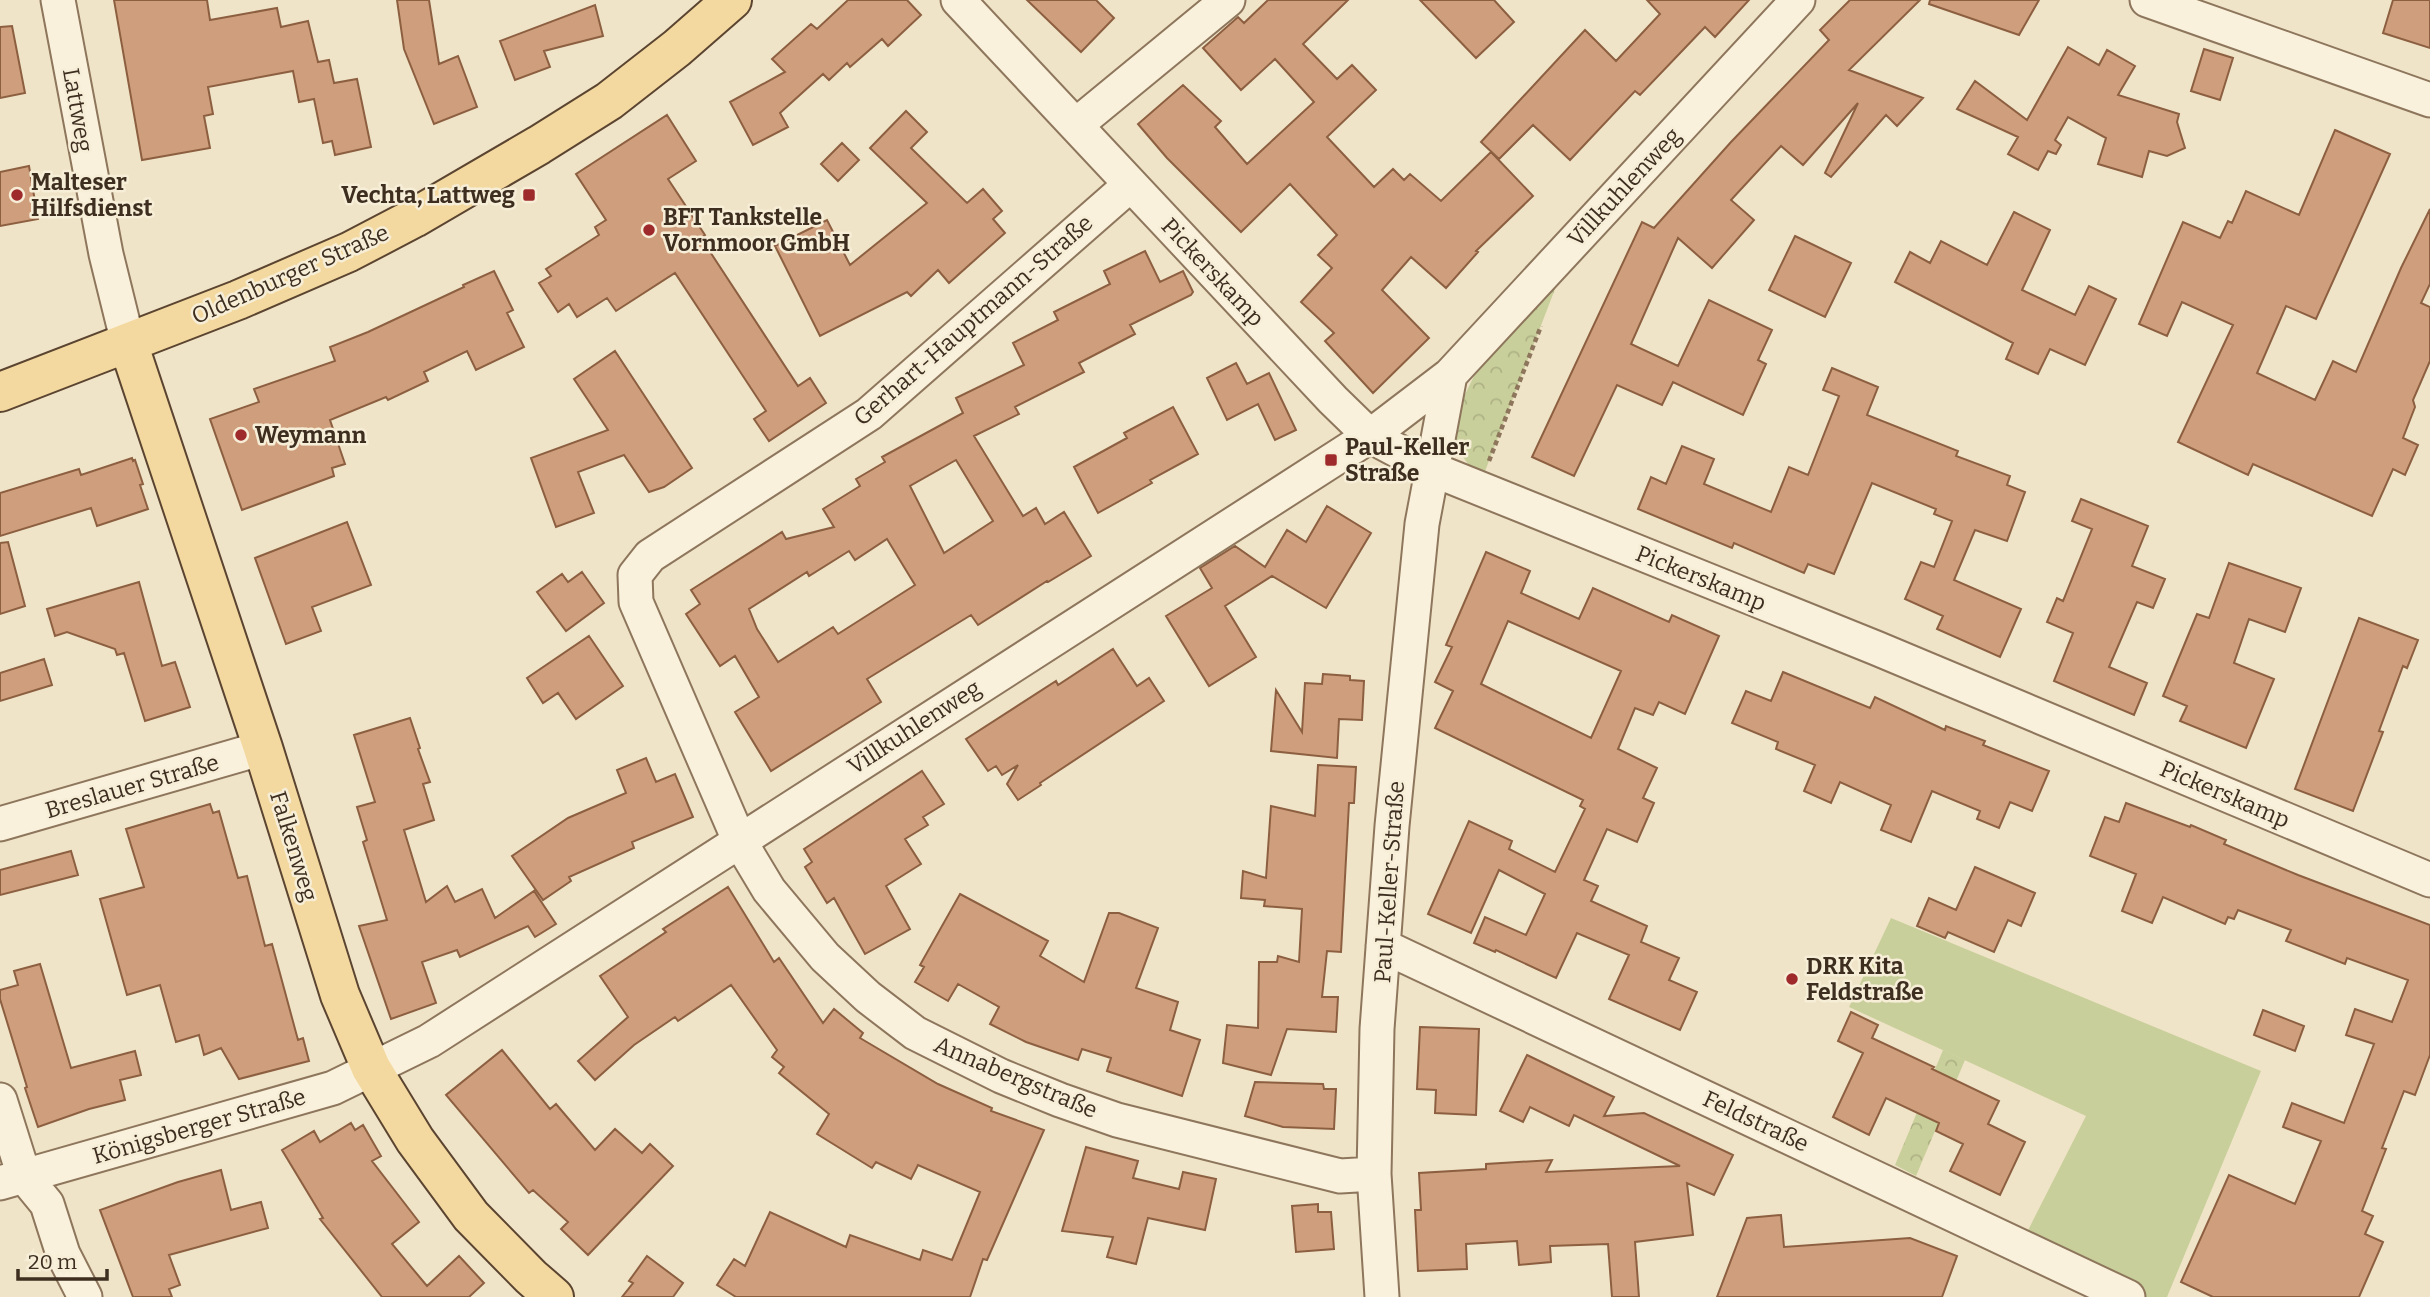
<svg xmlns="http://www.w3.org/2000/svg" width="2430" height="1297" font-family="Bitter,serif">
	<defs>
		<pattern id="forest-crowns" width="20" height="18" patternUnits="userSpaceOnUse" patternTransform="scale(1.75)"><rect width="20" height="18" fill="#c9cf9b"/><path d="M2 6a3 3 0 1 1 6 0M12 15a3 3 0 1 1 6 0" fill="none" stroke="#aeb285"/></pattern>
	</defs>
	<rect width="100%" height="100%" fill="#f0e4c8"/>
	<path fill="#c9cf9b" d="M 1891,918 L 2261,1071 L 2167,1297 L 2128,1297 L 2020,1246 L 2086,1116 L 1849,1007 Z"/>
	<path fill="url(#forest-crowns)" d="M 1560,276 L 1484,474 L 1468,464 L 1458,450 L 1453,419 L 1474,376 Z
		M 1943,1050 L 1965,1060 L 1916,1176 L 1895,1165 Z"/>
	<path fill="#cf9f7d" stroke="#8d5f41" stroke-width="2" fill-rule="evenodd" d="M 114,0 L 207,0 L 210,20 L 277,8 L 281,27 L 308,21 L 318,62 L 329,60 L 334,83 L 357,79 L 371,147 L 335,155 L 332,141 L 323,143 L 314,99 L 299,102 L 293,71 L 208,87 L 213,114 L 204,116 L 210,148 L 142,160 Z
		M 397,0 L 429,0 L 439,64 L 458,56 L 477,107 L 434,124 L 404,49 Z
		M 848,0 L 907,0 L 921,15 L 888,46 L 882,39 L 850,67 L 847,63 L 829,80 L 823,74 L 780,113 L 788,127 L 753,145 L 730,102 L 785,72 L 772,59 L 811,24 L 817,29 Z
		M 1027,0 L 1096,0 L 1114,18 L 1081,52 Z
		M 1268,0 L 1348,0 L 1303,44 L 1337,79 L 1352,65 L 1376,90 L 1327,137 L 1374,187 L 1393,169 L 1404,180 L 1410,174 L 1441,201 L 1491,152 L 1533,196 L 1476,251 L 1478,252 L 1446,288 L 1411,257 L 1382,290 L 1429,338 L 1373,393 L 1325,341 L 1334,333 L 1301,302 L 1332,268 L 1318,255 L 1337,235 L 1290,184 L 1241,232 L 1167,158 L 1138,124 L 1183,85 L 1221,121 L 1215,127 L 1247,164 L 1314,102 L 1275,59 L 1241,90 L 1203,48 L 1238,17 L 1244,23 Z
		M 1420,0 L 1494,0 L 1514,22 L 1476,58 Z
		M 1647,0 L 1749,0 L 1715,37 L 1705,27 L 1640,95 L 1635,91 L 1570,160 L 1533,125 L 1499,159 L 1481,142 L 1585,30 L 1616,61 L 1660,14 Z
		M 1850,0 L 1920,0 L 1849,70 L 1923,98 L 1897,126 L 1886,115 L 1831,177 L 1825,173 L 1858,103 L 1803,165 L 1781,146 L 1731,200 L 1754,220 L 1712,268 L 1678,238 L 1631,344 L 1678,366 L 1709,300 L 1772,330 L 1758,360 L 1766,364 L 1743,415 L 1673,382 L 1662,405 L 1617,385 L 1574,476 L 1532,457 L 1642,222 L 1654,228 L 1731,142 L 1829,40 L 1820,30 Z
		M 1930,0 L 2039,0 L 2019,35 L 1929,4 Z
		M 2393,0 L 2430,0 L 2430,48 L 2383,33 Z
		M 595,5 L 603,36 L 544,51 L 550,67 L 515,80 L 500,41 Z
		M 12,26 L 25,93 L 0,98 L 0,27 Z
		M 2068,47 L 2099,65 L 2107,50 L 2135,66 L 2118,95 L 2179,114 L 2177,122 L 2185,148 L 2167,156 L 2149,151 L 2142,177 L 2098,164 L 2106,138 L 2068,117 L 2055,140 L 2061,145 L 2056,154 L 2048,151 L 2038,170 L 2008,154 L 2018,137 L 1957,109 L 1975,81 L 2027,120 Z
		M 2204,49 L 2233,58 L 2220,100 L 2191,91 Z
		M 906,111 L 927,132 L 911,148 L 967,203 L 983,189 L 1002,211 L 993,219 L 1005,233 L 949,283 L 938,270 L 911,296 L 907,292 L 820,336 L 775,246 L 827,220 L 850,265 L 927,203 L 870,148 Z
		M 667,115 L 696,161 L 668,179 L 705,235 L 701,238 L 798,386 L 810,378 L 826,403 L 769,441 L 754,419 L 766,411 L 675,273 L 616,311 L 607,298 L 577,317 L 569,304 L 558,312 L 539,283 L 551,276 L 546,269 L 599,235 L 595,227 L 606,220 L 576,174 Z
		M 2335,130 L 2390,154 L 2316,319 L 2286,306 L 2257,373 L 2315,400 L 2333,361 L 2356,372 L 2401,268 L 2430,209 L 2430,284 L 2421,303 L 2430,307 L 2430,361 L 2413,400 L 2415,407 L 2403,438 L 2418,445 L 2405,475 L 2393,469 L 2372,516 L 2253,464 L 2248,475 L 2178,442 L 2233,325 L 2182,302 L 2167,336 L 2139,324 L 2183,222 L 2220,238 L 2228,221 L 2232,223 L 2246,191 L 2299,215 Z
		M 842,143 L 859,160 L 838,181 L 821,164 Z
		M 29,166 L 38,219 L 0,226 L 0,172 Z
		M 2014,212 L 2050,230 L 2022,290 L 2075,315 L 2089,286 L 2116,299 L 2085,365 L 2050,349 L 2038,374 L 2006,359 L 2013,343 L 1895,282 L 1910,252 L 1930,263 L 1941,241 L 1987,265 Z
		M 1795,236 L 1851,263 L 1825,317 L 1769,290 Z
		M 1145,251 L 1160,282 L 1183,271 L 1193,292 L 1191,295 L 1130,325 L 1135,334 L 1079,363 L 1084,372 L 1015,407 L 1019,414 L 974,436 L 1023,516 L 1036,508 L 1045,524 L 1064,512 L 1091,556 L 1048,582 L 1047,581 L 978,625 L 971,615 L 867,679 L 881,702 L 771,771 L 735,712 L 759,697 L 735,656 L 720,666 L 686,614 L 700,604 L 691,590 L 782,532 L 786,539 L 834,527 L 823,509 L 860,486 L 856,479 L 885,462 L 882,457 L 963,413 L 956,398 L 1024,365 L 1013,343 L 1058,320 L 1054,312 L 1110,284 L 1104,271 ZM 956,460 L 993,521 L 944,553 L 910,486 ZM 887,539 L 915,585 L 838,634 L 833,627 L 778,662 L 757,629 L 749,609 L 807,572 L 809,576 L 849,551 L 855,560 Z
		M 494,271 L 513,310 L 507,313 L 524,347 L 476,370 L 467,351 L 424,372 L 428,381 L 388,400 L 386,397 L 330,420 L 345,464 L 332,468 L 334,476 L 242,510 L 210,419 L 259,402 L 254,389 L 335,361 L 330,347 L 368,332 L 464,287 L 463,285 Z
		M 615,351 L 692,468 L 664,487 L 649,492 L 624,455 L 578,472 L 594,513 L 556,527 L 531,458 L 608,430 L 574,379 Z
		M 1236,363 L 1247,384 L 1269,373 L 1296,430 L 1275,440 L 1258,404 L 1227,420 L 1207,378 Z
		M 1832,368 L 1878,387 L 1867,415 L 1958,451 L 1956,456 L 2010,476 L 2007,485 L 2025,492 L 2007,541 L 1975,530 L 1954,580 L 2021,609 L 2000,657 L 1937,629 L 1943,616 L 1905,599 L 1921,562 L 1934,567 L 1952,521 L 1934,514 L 1936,509 L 1872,483 L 1834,574 L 1808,564 L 1804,573 L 1734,543 L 1732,548 L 1638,509 L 1651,477 L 1666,484 L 1682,446 L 1714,459 L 1704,484 L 1771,512 L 1789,467 L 1808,475 L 1839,396 L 1823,390 Z
		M 1173,407 L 1198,454 L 1150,480 L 1152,483 L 1098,513 L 1074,467 L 1127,438 L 1124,433 Z
		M 132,458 L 133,461 L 135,460 L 143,484 L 140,485 L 148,509 L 97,526 L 91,508 L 0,536 L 0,493 L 79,469 L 81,475 Z
		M 2081,499 L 2148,526 L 2132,566 L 2165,579 L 2153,608 L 2137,602 L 2109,667 L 2147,683 L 2134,715 L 2054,681 L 2073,633 L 2047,622 L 2057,598 L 2063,601 L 2092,529 L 2072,521 Z
		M 1327,506 L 1371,533 L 1326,608 L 1272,576 L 1225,606 L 1256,657 L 1209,686 L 1166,616 L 1212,588 L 1200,568 L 1235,546 L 1265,567 L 1287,530 L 1306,542 Z
		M 347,522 L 371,585 L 312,607 L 321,631 L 286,644 L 255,558 Z
		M 8,542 L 25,606 L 0,614 L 0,543 Z
		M 1486,552 L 1530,571 L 1521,593 L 1579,619 L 1593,588 L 1669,622 L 1672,615 L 1719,636 L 1685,714 L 1659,702 L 1653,715 L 1635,708 L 1618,749 L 1657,768 L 1643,798 L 1654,803 L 1637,842 L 1607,829 L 1584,880 L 1598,886 L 1591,901 L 1647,926 L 1641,942 L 1679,958 L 1669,980 L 1697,992 L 1680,1030 L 1609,999 L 1629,955 L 1577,933 L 1556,978 L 1496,950 L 1495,952 L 1474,943 L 1485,917 L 1526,935 L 1545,894 L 1499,870 L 1471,933 L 1428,914 L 1469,821 L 1512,841 L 1509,849 L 1555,872 L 1585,809 L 1580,806 L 1583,800 L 1435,728 L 1453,691 L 1435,682 L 1452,647 L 1446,645 ZM 1508,621 L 1621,671 L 1591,738 L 1481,684 Z
		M 2229,563 L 2301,588 L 2285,632 L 2249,619 L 2234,663 L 2274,679 L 2246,748 L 2180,721 L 2187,706 L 2163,696 L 2197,614 L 2209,618 Z
		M 582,572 L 604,603 L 566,631 L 537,592 L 562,574 L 568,582 Z
		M 139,582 L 162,666 L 175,662 L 190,707 L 145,721 L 124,653 L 117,655 L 115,649 L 67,632 L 55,636 L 47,609 Z
		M 2359,618 L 2418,640 L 2407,668 L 2403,666 L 2379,731 L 2383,732 L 2353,811 L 2295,789 Z
		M 589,636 L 623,686 L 576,719 L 558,693 L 543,703 L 527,678 Z
		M 1113,649 L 1137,686 L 1149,678 L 1164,701 L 1040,783 L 1041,785 L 1018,800 L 1007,784 L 1018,765 L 1002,775 L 996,766 L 988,771 L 966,739 L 1056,681 L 1058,685 Z
		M 44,659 L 52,685 L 0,701 L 0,673 Z
		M 1783,672 L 1870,708 L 1875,697 L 1945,730 L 1946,726 L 1985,741 L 1983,745 L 2049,771 L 2032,811 L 2010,802 L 1999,828 L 1977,819 L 1980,811 L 1932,791 L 1911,842 L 1881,830 L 1891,805 L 1840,782 L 1831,803 L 1804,791 L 1815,765 L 1776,749 L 1778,742 L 1732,723 L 1746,691 L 1771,701 Z
		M 1323,674 L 1350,676 L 1350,680 L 1364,681 L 1362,720 L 1339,719 L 1337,758 L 1271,751 L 1276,690 L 1302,732 L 1305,683 L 1322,684 Z
		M 410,718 L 420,748 L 418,749 L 430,782 L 423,784 L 434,820 L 404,830 L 426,902 L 447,886 L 455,902 L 482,889 L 495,918 L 534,891 L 556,924 L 535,937 L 528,926 L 460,957 L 457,950 L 422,962 L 436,1003 L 391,1019 L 359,926 L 387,920 L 363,842 L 367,840 L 357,807 L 375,802 L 354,735 Z
		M 646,758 L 656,782 L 675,774 L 693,817 L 632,842 L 634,848 L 569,877 L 571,881 L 543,900 L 512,856 L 568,818 L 626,793 L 617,770 Z
		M 1318,765 L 1356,767 L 1354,803 L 1349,803 L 1341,952 L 1327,951 L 1322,997 L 1338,997 L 1336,1032 L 1287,1029 L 1271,1075 L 1223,1063 L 1227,1025 L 1258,1028 L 1259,962 L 1277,962 L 1278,956 L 1299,962 L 1302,909 L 1264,906 L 1265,900 L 1241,898 L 1243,871 L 1266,878 L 1271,806 L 1315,816 Z
		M 922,771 L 944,804 L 923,817 L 928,825 L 905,839 L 921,864 L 886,886 L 910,929 L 865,954 L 834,898 L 827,903 L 805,867 L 812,862 L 804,849 Z
		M 2126,803 L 2190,827 L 2191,825 L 2226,840 L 2224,844 L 2298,875 L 2430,925 L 2430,1055 L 2415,1095 L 2404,1091 L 2382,1148 L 2386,1149 L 2362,1211 L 2373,1216 L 2365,1234 L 2383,1242 L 2359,1297 L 2213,1297 L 2181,1282 L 2229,1175 L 2295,1204 L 2321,1141 L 2283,1127 L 2292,1103 L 2344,1123 L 2374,1044 L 2346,1035 L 2355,1009 L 2392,1022 L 2408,980 L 2347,958 L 2345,964 L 2286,941 L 2291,930 L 2238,910 L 2234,919 L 2228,917 L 2225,924 L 2163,897 L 2152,923 L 2122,911 L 2136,874 L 2090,856 L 2105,817 L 2119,822 Z
		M 210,804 L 213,813 L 219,811 L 238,878 L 247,876 L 265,946 L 272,944 L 298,1040 L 303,1038 L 309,1061 L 239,1079 L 221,1048 L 204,1055 L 199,1035 L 176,1042 L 160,985 L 127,995 L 100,899 L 144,887 L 126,829 Z
		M 71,851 L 78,875 L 0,895 L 0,870 Z
		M 1975,867 L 2035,893 L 2021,926 L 2008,920 L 1994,952 L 1948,932 L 1945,938 L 1917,926 L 1929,898 L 1956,910 Z
		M 728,887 L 774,962 L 779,958 L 823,1023 L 834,1009 L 863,1033 L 860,1038 L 938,1084 L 992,1108 L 991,1111 L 1044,1130 L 987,1260 L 983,1259 L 970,1297 L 736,1297 L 717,1285 L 734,1259 L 745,1266 L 770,1212 L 846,1247 L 850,1235 L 920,1260 L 923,1250 L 952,1260 L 980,1192 L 918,1165 L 911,1179 L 876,1162 L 872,1168 L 817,1134 L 829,1114 L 779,1073 L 784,1067 L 772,1057 L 777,1050 L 731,985 L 678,1021 L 675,1017 L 634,1045 L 595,1080 L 578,1061 L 628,1017 L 600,976 L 666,932 L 663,929 Z
		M 960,894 L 1048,941 L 1040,956 L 1084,982 L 1109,913 L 1119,913 L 1158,928 L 1136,988 L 1178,1002 L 1170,1030 L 1200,1040 L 1182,1096 L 1107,1071 L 1111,1058 L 1082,1049 L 1078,1060 L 1026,1042 L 990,1024 L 999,1007 L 958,984 L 948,1001 L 915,982 L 924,967 L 920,965 Z
		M 40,964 L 71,1068 L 135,1051 L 141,1075 L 120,1080 L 125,1100 L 89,1109 L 38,1127 L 25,1088 L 27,1087 L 0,999 L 0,990 L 18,985 L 14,971 Z
		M 2263,1010 L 2304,1026 L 2295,1051 L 2254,1035 Z
		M 1851,1012 L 1878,1025 L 1872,1038 L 1934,1067 L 1932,1069 L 1999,1101 L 1988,1124 L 2025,1142 L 2000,1195 L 1950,1171 L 1963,1144 L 1936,1131 L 1939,1123 L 1886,1098 L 1869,1135 L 1833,1117 L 1863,1053 L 1838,1041 Z
		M 1420,1027 L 1479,1029 L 1476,1115 L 1435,1113 L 1436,1090 L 1417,1089 Z
		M 502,1050 L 550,1109 L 556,1104 L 595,1150 L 615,1129 L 642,1153 L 650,1144 L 673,1166 L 588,1255 L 561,1229 L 568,1222 L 533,1190 L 529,1193 L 446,1095 Z
		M 1527,1055 L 1614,1097 L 1604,1116 L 1644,1113 L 1733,1155 L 1714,1195 L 1687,1183 L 1693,1235 L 1635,1242 L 1639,1297 L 1612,1297 L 1608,1244 L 1550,1246 L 1551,1262 L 1519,1265 L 1517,1241 L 1466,1244 L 1467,1269 L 1418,1271 L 1415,1210 L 1421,1210 L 1419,1173 L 1486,1169 L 1486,1164 L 1552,1160 L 1546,1172 L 1680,1166 L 1574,1115 L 1569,1126 L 1530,1107 L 1523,1122 L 1500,1111 Z
		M 1255,1082 L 1323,1084 L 1324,1089 L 1336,1089 L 1334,1129 L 1283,1127 L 1245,1116 Z
		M 351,1123 L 355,1130 L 363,1125 L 381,1156 L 372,1161 L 419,1222 L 392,1244 L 427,1286 L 459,1256 L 484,1283 L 469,1297 L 382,1297 L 320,1219 L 323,1218 L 282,1150 L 314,1131 L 320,1142 Z
		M 1086,1147 L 1138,1161 L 1133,1178 L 1179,1189 L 1183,1172 L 1216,1179 L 1205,1230 L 1148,1218 L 1136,1264 L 1107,1257 L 1113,1237 L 1062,1231 Z
		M 221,1170 L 231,1210 L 261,1202 L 268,1228 L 169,1255 L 180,1285 L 169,1289 L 172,1297 L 133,1297 L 100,1210 L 178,1182 Z
		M 1318,1204 L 1318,1212 L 1331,1212 L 1334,1249 L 1296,1252 L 1292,1206 Z
		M 1781,1215 L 1784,1247 L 1910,1238 L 1957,1256 L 1942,1297 L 1717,1297 L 1747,1218 Z
		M 647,1256 L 683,1283 L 673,1297 L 622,1297 L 633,1283 L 629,1281 Z"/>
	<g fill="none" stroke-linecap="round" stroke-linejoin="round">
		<g stroke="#8d765c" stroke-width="37">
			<path id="minor" d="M 58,0 L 106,254 L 128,343
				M 958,0 L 1333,400 L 1370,436 L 1434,470 L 1876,648 L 2430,880
				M 2147,0 L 2430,100
				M 1076,125 L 1228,0
				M 1130,185 L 869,414 L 650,556 L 635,575 L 636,602 L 739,840 L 769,890 L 825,957 L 868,997 L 915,1033 L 1001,1076 L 1060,1100 L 1117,1120 L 1340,1176 L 1374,1174
				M 0,824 L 263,748
				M 1383,946 L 2128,1297
				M 0,1100 L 24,1176 L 47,1204 L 63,1254 L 85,1297
				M 0,1183 L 333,1088 L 429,1041 L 1370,436 L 1450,375 L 1798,0
				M 1382,1297 L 1374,1174 L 1377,1029 L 1392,826 L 1422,524 L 1450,375"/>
		</g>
		<g stroke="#5b4430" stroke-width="42">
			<path id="major" d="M 128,343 L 263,748 L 340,995 L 371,1068 L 415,1140 L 471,1216 L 531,1277 L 554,1297
				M 0,392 L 238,300 L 349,252 L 414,218 L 539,145 L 609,101 L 677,48 L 732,0"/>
		</g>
		<path stroke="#8d765c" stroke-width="4.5" stroke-dasharray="5 3.5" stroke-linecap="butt" d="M 1489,461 L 1541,326"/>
		<use href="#minor" stroke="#faf1dc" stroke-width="33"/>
		<use href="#major" stroke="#f3d9a0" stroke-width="38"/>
	</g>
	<g fill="#9e2a2b" stroke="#f7eed8" stroke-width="2.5">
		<circle cx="17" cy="195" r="7"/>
		<rect x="522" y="188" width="14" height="14" rx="3.5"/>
		<circle cx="649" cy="230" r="7"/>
		<circle cx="241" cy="435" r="7"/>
		<rect x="1324" y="453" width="14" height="14" rx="3.5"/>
		<circle cx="1792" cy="979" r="7"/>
	</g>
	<g text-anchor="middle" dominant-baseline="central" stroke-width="5" stroke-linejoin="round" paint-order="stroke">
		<g font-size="23" fill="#3d2e20" stroke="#f7eed8">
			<text transform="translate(78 110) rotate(80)">Lattweg</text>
			<text transform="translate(1624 187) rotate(-47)">Villkuhlenweg</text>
			<text transform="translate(1213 272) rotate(47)">Pickerskamp</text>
			<text transform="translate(290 274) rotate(-24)">Oldenburger Straße</text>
			<text transform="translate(973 320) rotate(-41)">Gerhart-Hauptmann-Straße</text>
			<text transform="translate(1701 578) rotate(22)">Pickerskamp</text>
			<text transform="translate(914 727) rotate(-33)">Villkuhlenweg</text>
			<text transform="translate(132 786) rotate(-16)">Breslauer Straße</text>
			<text transform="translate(2225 794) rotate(23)">Pickerskamp</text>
			<text transform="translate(294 846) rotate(73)">Falkenweg</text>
			<text transform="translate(1389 882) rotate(-86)">Paul-Keller-Straße</text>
			<text transform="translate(1016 1077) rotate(23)">Annabergstraße</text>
			<text transform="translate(1756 1121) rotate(25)">Feldstraße</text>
			<text transform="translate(199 1126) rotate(-16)">Königsberger Straße</text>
		</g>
		<g font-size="23" font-weight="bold" fill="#3d2e20" stroke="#f7eed8" text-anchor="start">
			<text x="31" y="182">Malteser<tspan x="31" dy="26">Hilfsdienst</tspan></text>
			<text x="515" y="195" text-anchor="end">Vechta, Lattweg</text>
			<text x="663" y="217">BFT Tankstelle<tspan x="663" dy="26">Vornmoor GmbH</tspan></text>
			<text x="255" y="435">Weymann</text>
			<text x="1345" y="447">Paul-Keller<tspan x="1345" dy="26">Straße</tspan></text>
			<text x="1806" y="966">DRK Kita<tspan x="1806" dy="26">Feldstraße</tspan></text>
		</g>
	</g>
	<path d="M18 1269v10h89v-10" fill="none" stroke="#3d2e20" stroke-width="3.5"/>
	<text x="28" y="1269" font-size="21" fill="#3d2e20" stroke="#f7eed8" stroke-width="5" paint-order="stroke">20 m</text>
</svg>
